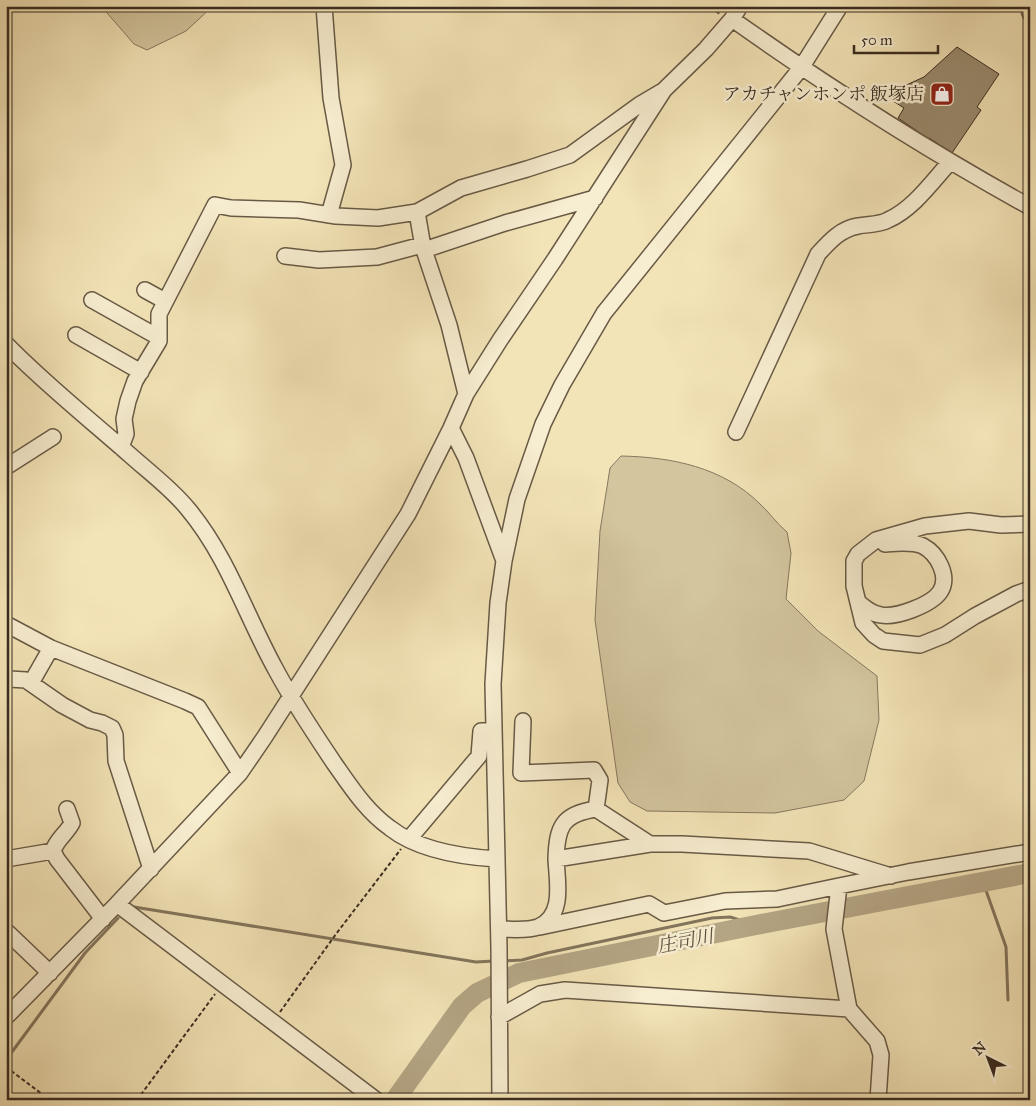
<svg xmlns="http://www.w3.org/2000/svg" width="1036" height="1106" font-family="'IM FELL Great Primer','Noto Serif JP',serif">
	<rect width="100%" height="100%" fill="#f3e4b7"/>
	<filter id="stains"><feTurbulence type="fractalNoise" baseFrequency=".004" numOctaves="4"/><feColorMatrix values="0 0 0 0 .2 0 0 0 0 .09 0 0 0 0 .02 0 0 0 .5 -.17"/></filter>
	<radialGradient id="worn" r=".72"><stop offset=".6" stop-color="#630" stop-opacity="0"/><stop offset="1" stop-color="#630" stop-opacity=".3"/></radialGradient>
	<path fill="#d3c59e" stroke="#867860" d="M 101,6 L 213,6 L 186,31 L 147,50 L 134,44 Z
		M 621,456 C 671,457 723,467 760,504 C 770,513 777,524 787,532 L 791,553 L 786,599 L 818,631 L 877,676 L 879,720 L 864,781 L 844,800 L 775,813 L 647,811 L 630,802 L 618,783 L 595,620 L 600,531 L 610,468 Z"/>
	<g fill="none" stroke-linecap="round" stroke-linejoin="round">
		<path stroke="#83755c" stroke-width="3" d="M 983,882 L 1006,947 L 1008,1000
			M 134,907 L 476,962 L 494,961
			M 502,961 L 522,960 L 547,953 L 712,918 L 730,917 L 756,925
			M 6,1060 L 85,953 L 118,918"/>
		<path stroke="#b4a584" stroke-width="20" d="M 395,1100 L 462,1006 L 477,993 L 519,973 L 756,925 L 1030,873"/>
	</g>
	<path fill="#9a8c6f" stroke="#392c21" d="M 957,47 L 999,74 L 977,107 L 981,110 L 952,153 L 929,138 L 927,141 L 916,133 L 917,131 L 898,118 L 904,108 L 893,101 L 902,87 L 924,77 Z"/>
	<g fill="none" stroke-linecap="round" stroke-linejoin="round">
		<g stroke="#685a46" stroke-width="18">
			<path id="minor" d="M 324,6 L 331,98 L 343,165 L 329,215
				M 1028,6 L 1030,13
				M 732,19 C 828,87 927,150 1030,207
				M 417,212 L 423,247 L 449,325 L 466,394
				M 424,250 L 505,223 L 595,198
				M 285,256 L 319,260 L 377,257 L 422,245
				M 145,290 L 165,301
				M 92,300 L 158,337
				M 76,335 L 141,372
				M 6,344 C 45,384 88,418 130,455 C 149,472 171,488 188,509 C 228,557 246,616 276,670 C 293,702 314,733 334,763 C 351,787 366,811 390,828 C 418,850 463,857 497,859
				M 451,428 L 466,458 L 504,561
				M 736,432 L 818,254 C 829,242 840,229 858,226 C 868,224 879,225 888,220 C 913,209 932,182 950,162
				M 121,447 L 126,434 L 124,419 L 128,401 L 135,381 L 159,341 L 159,314 L 215,205 L 231,208 L 299,210 L 336,216 L 378,218 L 417,212 L 461,188 L 527,169 L 570,155 L 639,105 L 661,92
				M 6,467 L 53,437
				M 1030,524 L 1001,525 L 969,521 L 925,526 L 876,540 L 858,554 L 854,561 L 854,586 L 863,623 L 874,635 L 883,641 L 920,645 L 945,635 L 975,616 L 1016,594 L 1030,589
				M 858,602 C 865,608 872,614 881,615 C 896,618 931,605 940,592 C 950,577 938,554 923,546 C 912,541 896,543 885,544
				M 6,624 L 51,648 L 185,701 L 198,707 L 240,773
				M 6,680 L 9,679 L 26,680 L 62,705 L 90,720 L 102,723 L 112,728 L 115,735 L 116,761 L 151,869
				M 31,683 L 51,648
				M 523,721 L 521,773 L 594,770 L 600,780 L 596,809
				M 67,809 L 72,823 C 67,833 56,840 53,851 L 57,859 L 103,919
				M 409,839 L 479,756 L 481,731 L 494,731
				M 6,859 L 53,851
				M 556,859 C 557,827 562,814 596,809 L 650,844
				M 117,904 L 376,1100
				M 540,927 L 649,904 L 664,913 L 725,901 L 777,899 L 839,886
				M 499,929 C 511,929 527,931 538,927 C 565,916 557,881 556,859 L 650,844 L 682,844 L 809,851 L 891,876
				M 6,931 L 50,973
				M 6,1017 L 117,904 L 240,773 L 264,738 L 408,514 L 451,428 L 466,394 L 500,340 L 555,259 L 664,90 L 706,49 L 732,19 L 740,6
				M 499,1017 L 540,994 L 565,990 L 849,1009
				M 500,1100 L 499,948 L 493,684 L 498,603 L 504,561 L 517,499 L 543,424 L 562,385 L 604,313 L 801,68 L 840,6
				M 878,1100 L 881,1055 L 877,1041 L 849,1009 L 834,929 L 839,886 L 908,872 L 1030,852"/>
		</g>
		<path stroke="#392c21" stroke-width="2" stroke-dasharray="4 2.5" stroke-linecap="butt" d="M 704,6 L 721,14
			M 280,1012 L 336,934 L 401,849
			M 6,1067 L 50,1100
			M 137,1100 L 215,994"/>
		<use href="#minor" stroke="#f7edd0" stroke-width="15"/>
	</g>
	<defs>
		<g id="shop-square" transform="scale(1.25)"><rect x="-9" y="-9" width="18" height="18" rx="4" fill="#8f2418" stroke="#f7edd0"/><path d="M-5-2.5h2.3a2.7 3.5 0 0 1 5.4 0H5L5.5 6h-11ZM-1.5-2.5h3a1.5 2.3 0 0 0-3 0Z" fill="#fff"/></g>
	</defs>
	<g fill-rule="evenodd">
		<use href="#shop-square" x="942" y="94"/>
	</g>
	<g text-anchor="middle" dominant-baseline="central" stroke-width="5" stroke-linejoin="round" paint-order="stroke">
		<g font-size="18" fill="#392c21" stroke="#f7edd0" text-anchor="end">
			<text x="924" y="94">アカチャンホンポ 飯塚店</text>
		</g>
		<g font-size="19" font-style="italic" fill="#5e503f" stroke="#f7edd0">
			<text transform="translate(685 941) rotate(-11)">庄司川</text>
		</g>
	</g>
	<rect width="1036" height="1106" fill="none" stroke="#f3e4b7" stroke-width="25"/>
	<rect x="8" y="8" width="1021" height="1091" fill="none" stroke="#392c21" stroke-width="2.5"/>
	<rect x="12" y="12" width="1011" height="1081" fill="none" stroke="#392c21"/>
	<g transform="translate(988 1058) rotate(318)" stroke="#f7edd0" stroke-width="4" paint-order="stroke">
	<path d="M0-4L9 19L0 12L-9 19Z" fill="#392c21"/>
	<text y="-8" font-size="14" font-weight="bold" text-anchor="middle" fill="#392c21">N</text>
	</g>
	<path d="M854 45v8h84v-8" fill="none" stroke="#392c21" stroke-width="2.5"/>
	<text x="861" y="45" font-size="15" fill="#392c21" stroke="#f7edd0" stroke-width="4" paint-order="stroke">50 m</text>
	<rect width="100%" height="100%" filter="url(#stains)"/>
	<rect width="100%" height="100%" fill="url(#worn)"/>
</svg>
